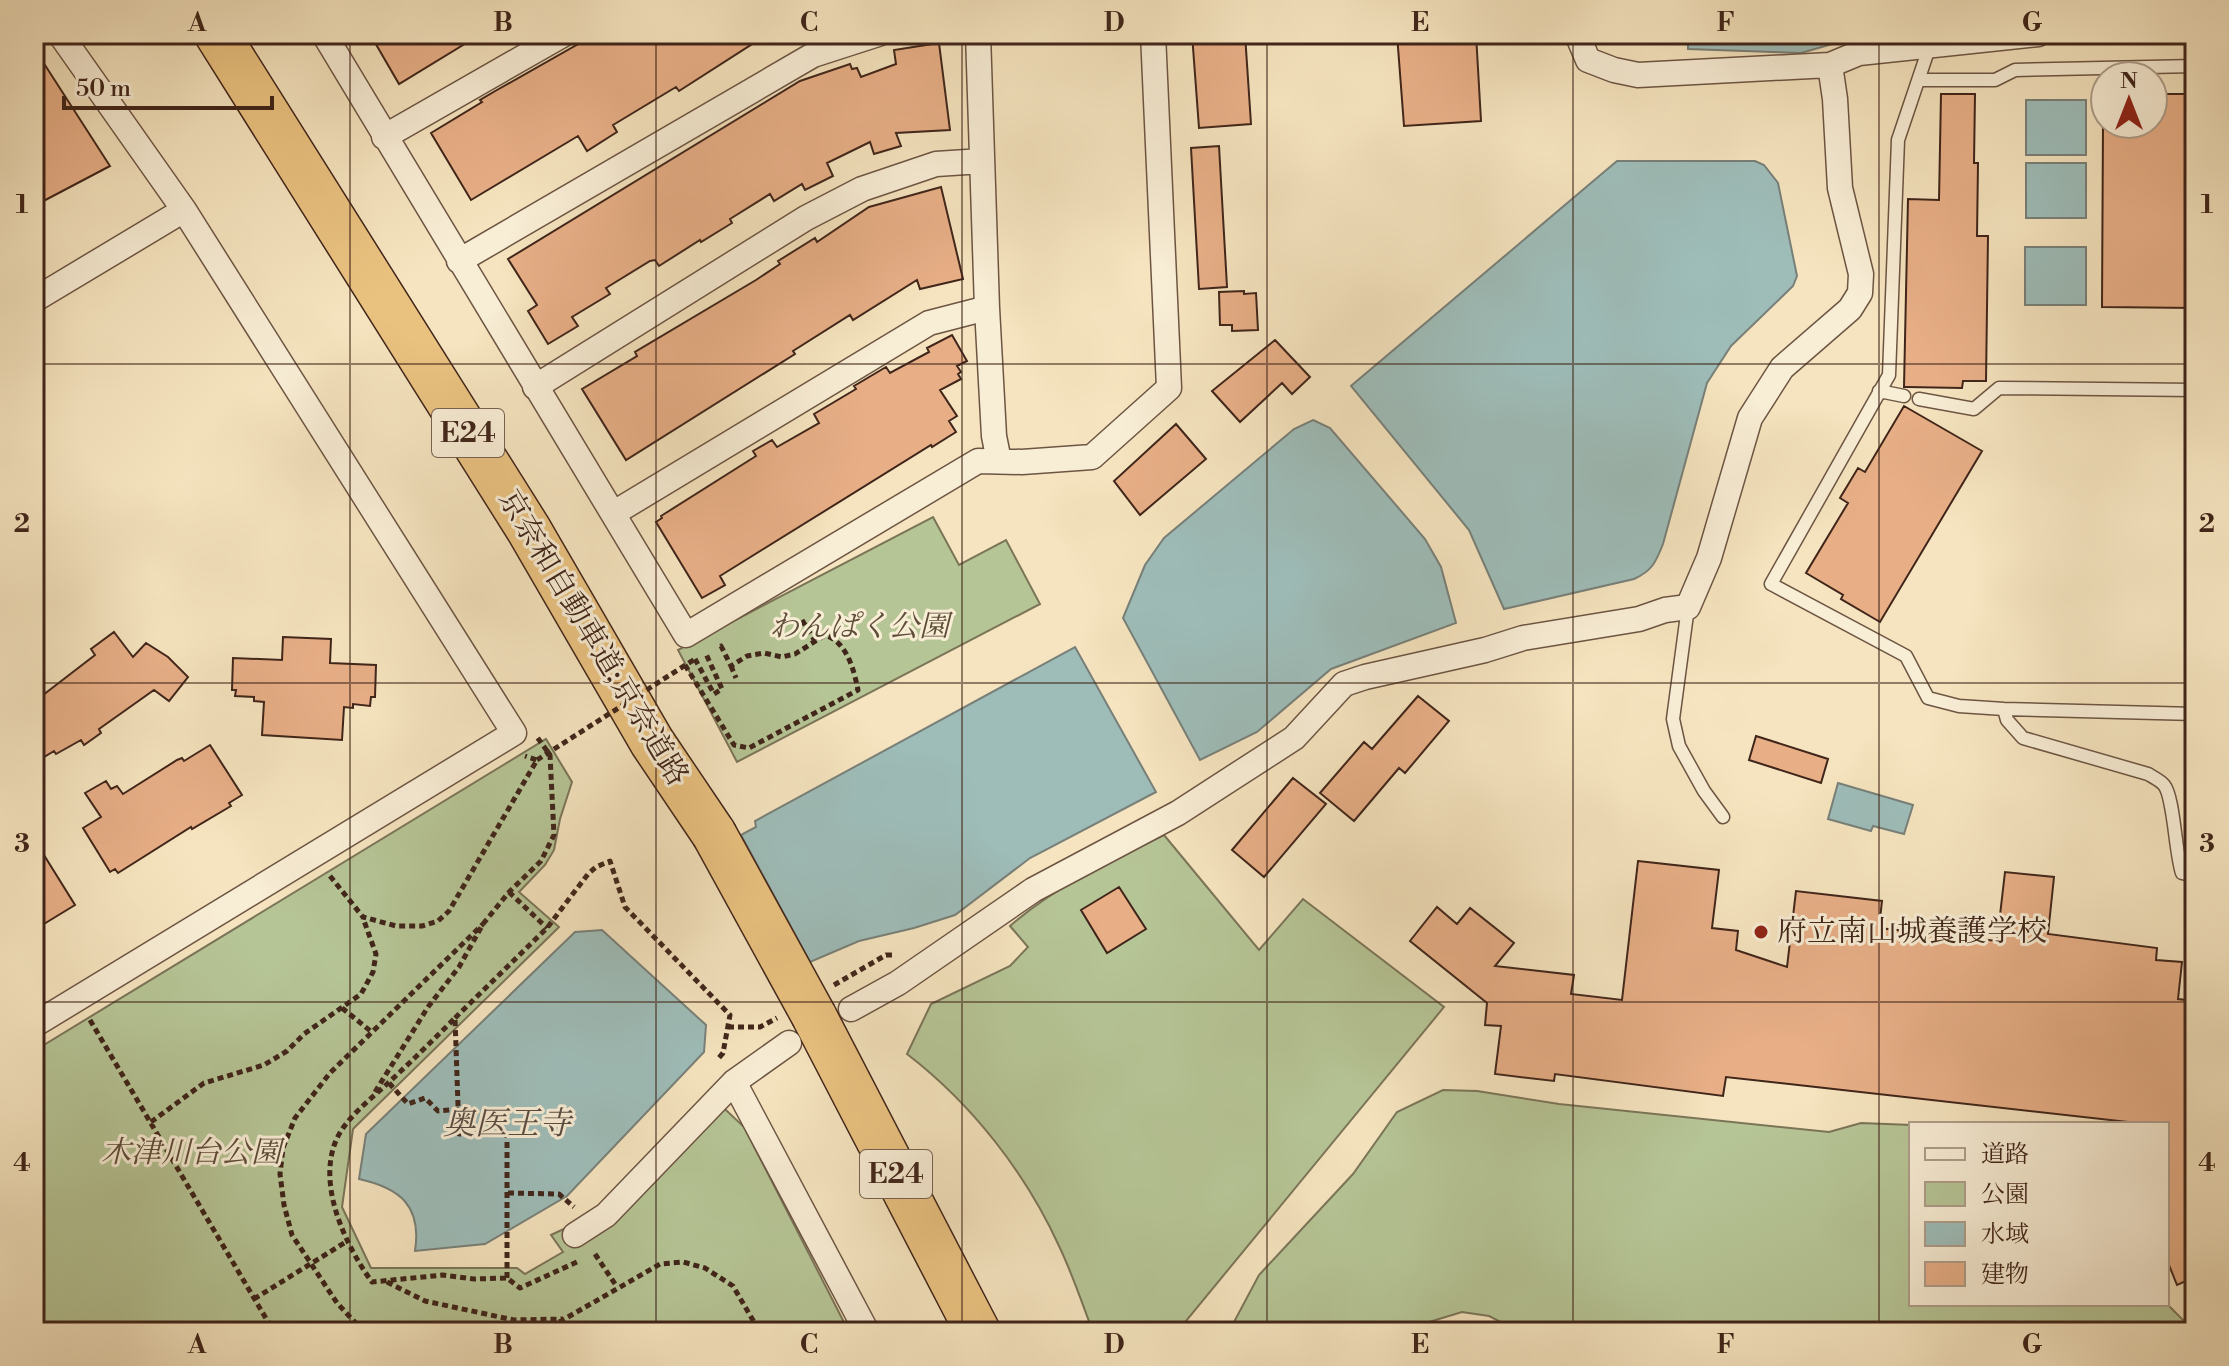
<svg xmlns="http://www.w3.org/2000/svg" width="2229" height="1366" font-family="'Libre Bodoni','Noto Serif JP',serif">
	<rect width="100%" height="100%" fill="#f5e4bf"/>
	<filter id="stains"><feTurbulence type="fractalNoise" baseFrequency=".0025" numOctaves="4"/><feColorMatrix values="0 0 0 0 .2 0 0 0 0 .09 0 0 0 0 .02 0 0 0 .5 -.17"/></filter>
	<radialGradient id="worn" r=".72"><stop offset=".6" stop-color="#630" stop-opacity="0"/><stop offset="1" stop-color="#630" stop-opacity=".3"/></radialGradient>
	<path fill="#b6c596" stroke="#7b7558" stroke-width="2" d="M 933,517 L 959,565 L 1006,540 L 1040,604 L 737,762 L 678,650 Z
		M 546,739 L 572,782 L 560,819 L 554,850 L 545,865 L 519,892 L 559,927 L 353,1129 L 342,1207 L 371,1268 L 517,1268 L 525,1274 L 563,1252 L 551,1235 L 585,1219 L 610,1197 L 710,1095 L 744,1127 L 849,1332 L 34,1332 L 34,1051 Z
		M 1164,835 L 1259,950 L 1303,899 L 1444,1007 L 1177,1332 L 1093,1332 C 1082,1303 1072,1273 1059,1246 C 1025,1172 972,1104 907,1054 L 931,1004 L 1010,966 L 1028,947 L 1010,926 C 1056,886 1109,861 1164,835 Z
		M 1443,1090 L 1477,1091 L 1559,1104 L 1829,1132 L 1861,1123 L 1911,1125 L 1911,1304 L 2167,1304 L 2183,1320 L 2195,1324 L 2195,1332 L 1512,1332 L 1501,1322 L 1489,1316 L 1462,1312 L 1396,1332 L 1207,1332 L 1234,1322 L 1259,1275 L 1353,1174 L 1397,1112 Z"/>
	<path fill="#9ebdb9" stroke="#788079" stroke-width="2" d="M 1688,34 L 1867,34 L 1801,53 L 1688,49 Z
		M 2026,100 L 2086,100 L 2086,155 L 2026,155 Z
		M 1617,161 L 1755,161 L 1764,165 L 1778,183 L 1797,276 L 1793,286 L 1731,346 L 1707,383 L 1663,544 C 1656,562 1652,571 1634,579 L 1504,609 L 1469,530 L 1351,386 Z
		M 2026,163 L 2086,163 L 2086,218 L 2026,218 Z
		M 2025,247 L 2086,247 L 2086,305 L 2025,305 Z
		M 1313,420 L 1330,428 L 1425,539 L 1441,567 L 1456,623 L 1331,669 L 1257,732 L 1200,760 L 1123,618 L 1145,565 L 1164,538 L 1294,429 Z
		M 1075,647 L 1156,792 L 1030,858 L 955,915 L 914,928 L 859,941 L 810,962 L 741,835 L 756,827 L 755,821 Z
		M 1838,783 L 1913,805 L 1904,834 L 1873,826 L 1871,831 L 1828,819 Z
		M 602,930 L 706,1025 L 704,1052 L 567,1196 L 485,1244 L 415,1251 C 422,1206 400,1188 359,1179 L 366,1134 L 575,932 Z"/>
	<path fill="#e8af87" stroke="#40251a" stroke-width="2" d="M 370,34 L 481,34 L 399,84 Z
		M 596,34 L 768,34 L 679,91 L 676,87 L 613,125 L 617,132 L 587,151 L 578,136 L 471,200 L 431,133 L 482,102 L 480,100 L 497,90 Z
		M 1192,34 L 1245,34 L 1251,124 L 1199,128 Z
		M 1397,34 L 1476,34 L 1481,121 L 1404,126 Z
		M 939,43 L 950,130 L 896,133 L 901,146 L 874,154 L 870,142 L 827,163 L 833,176 L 805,190 L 802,184 L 774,201 L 770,194 L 730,219 L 732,223 L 701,242 L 700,240 L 659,266 L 655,260 L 650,261 L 606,288 L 610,294 L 572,317 L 578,326 L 548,344 L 528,311 L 537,305 L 508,259 L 800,81 L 850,64 L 852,69 L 857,68 L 861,77 L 896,64 L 894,50 Z
		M 34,48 L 110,166 L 34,206 Z
		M 1941,94 L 1975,94 L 1974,163 L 1978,163 L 1977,236 L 1988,236 L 1986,381 L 1963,381 L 1962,388 L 1907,387 L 1904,387 L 1908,199 L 1939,200 Z
		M 2153,94 L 2195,94 L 2195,308 L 2102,307 L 2103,124 L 2153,124 Z
		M 1219,146 L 1227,287 L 1199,289 L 1191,148 Z
		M 941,187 L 963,279 L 920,289 L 917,280 L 853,320 L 850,315 L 793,351 L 795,354 L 626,460 L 582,389 L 637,356 L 635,352 L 756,280 L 780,264 L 778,261 L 815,238 L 817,242 L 869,207 Z
		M 1244,291 L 1244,294 L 1256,293 L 1258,330 L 1232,331 L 1232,325 L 1220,325 L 1219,292 Z
		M 952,335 L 967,361 L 957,366 L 961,372 L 958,374 L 961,379 L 940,390 L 957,416 L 949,421 L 956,432 L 932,447 L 931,445 L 720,576 L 725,585 L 702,598 L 656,522 L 662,518 L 661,516 L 756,456 L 753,451 L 772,440 L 777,447 L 819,423 L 814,414 L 856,389 L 854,386 L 886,367 L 890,373 L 929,352 L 927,348 Z
		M 1275,340 L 1310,377 L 1292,394 L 1282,383 L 1240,422 L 1212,391 Z
		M 1904,406 L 1982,451 L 1880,622 L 1841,599 L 1843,595 L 1806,573 L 1848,503 L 1840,498 L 1858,468 L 1865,472 Z
		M 1176,424 L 1206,459 L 1140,515 L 1114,481 Z
		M 114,632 L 133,657 L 146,643 L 168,657 L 188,677 L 169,701 L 154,690 L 99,729 L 101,733 L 84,745 L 81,740 L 56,754 L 54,751 L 44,757 L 42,753 L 34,760 L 34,702 L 95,655 L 91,649 Z
		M 283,637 L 331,639 L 330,663 L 376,665 L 375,697 L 371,697 L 370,706 L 353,704 L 353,708 L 344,707 L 342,740 L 262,735 L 264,702 L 254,701 L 254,697 L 235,696 L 236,690 L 232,690 L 233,658 L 282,660 Z
		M 1418,696 L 1449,721 L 1405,773 L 1399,768 L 1354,821 L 1320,793 L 1364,742 L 1372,749 Z
		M 1756,736 L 1828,759 L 1821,783 L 1749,760 Z
		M 210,745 L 242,795 L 229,803 L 231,806 L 192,829 L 191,827 L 118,873 L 115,869 L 110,872 L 83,828 L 101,817 L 85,793 L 106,781 L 111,789 L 117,786 L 123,794 L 177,760 L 182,758 L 184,761 Z
		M 1293,778 L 1326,804 L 1264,877 L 1232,850 Z
		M 34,839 L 75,905 L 34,930 Z
		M 1638,861 L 1719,870 L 1712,928 L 1738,931 L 1736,950 L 1787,967 L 1796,891 L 1882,901 L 1879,928 L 1997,941 L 2005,872 L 2054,877 L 2048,934 L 2157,948 L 2156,960 L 2182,962 L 2178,999 L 2195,1001 L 2195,1277 L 2177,1285 L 2167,1260 L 2167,1124 L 2146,1124 L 1726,1077 L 1723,1096 L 1555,1074 L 1554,1081 L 1495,1074 L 1501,1026 L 1485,1025 L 1487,1003 L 1410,941 L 1437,907 L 1457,924 L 1470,908 L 1514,943 L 1495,966 L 1574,975 L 1571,994 L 1622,1000 Z
		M 1119,887 L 1146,929 L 1107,953 L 1081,910 Z"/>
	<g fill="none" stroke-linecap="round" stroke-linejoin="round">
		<g stroke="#6d5543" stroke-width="15">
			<path id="lane" d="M 1930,45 L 1898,140 L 1889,375 L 1771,584 L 1906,656 L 1928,698 L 1959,706 L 2004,709 L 2195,714
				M 1919,80 L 1995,80 L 2015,70 L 2195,66
				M 1879,391 L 1904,396
				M 1919,399 L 1974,409 L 1999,388 L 2195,390
				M 1688,607 L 1673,719 L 1679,746 L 1704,791 L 1723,817
				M 2004,709 L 2007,720 L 2023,738 L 2148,774 C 2153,777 2161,781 2164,785 C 2174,797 2175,852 2182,873 L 2195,876"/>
		</g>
		<g stroke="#6d5543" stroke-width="27">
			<path id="street" d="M 324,34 L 686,635 L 978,461 L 1022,462 L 1092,457 L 1169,388 L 1153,34
				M 978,34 L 987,308 L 994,436 L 999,461
				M 1577,34 L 1588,60 L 1614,70 L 1638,75 L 1830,65 L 1859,53 L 2038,34
				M 384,137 L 564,34
				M 459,261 L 813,55 L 878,34
				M 34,300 L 184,210
				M 535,387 L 806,218 L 862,189 L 936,164 L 982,161
				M 614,513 L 929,323 L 987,308
				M 851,1009 L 898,983 L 1033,890 L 1178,813 L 1294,738 L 1344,684 L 1365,677 L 1485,650 L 1523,638 L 1639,619 L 1665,610 L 1688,607 L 1709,558 L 1750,418 L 1782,368 L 1850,309 L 1860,293 L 1861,274 L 1840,188 L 1835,99 L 1830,65
				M 34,1025 L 514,733 L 184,210 L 60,34
				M 789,1043 L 734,1082 L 867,1332
				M 575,1235 L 606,1215 L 734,1082"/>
		</g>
		<g stroke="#40251a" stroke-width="47">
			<path id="highway" d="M 217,34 L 529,530 L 652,742 L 714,834
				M 814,1016 L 978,1332"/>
		</g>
		<path stroke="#40251a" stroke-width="5" stroke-dasharray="6 4" stroke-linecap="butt" d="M 802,620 L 815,641
			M 695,659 L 714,694 L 722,689 L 706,654
			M 685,665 L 734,745 L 749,748 L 858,690 C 854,670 847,642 825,635 L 795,654 L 782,657 L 764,653 L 747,656 L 731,666 L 721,646 L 718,648
			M 731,666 L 736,678
			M 330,876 L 363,917 L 396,926 L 422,926 L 438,921 L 449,911 L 537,760 L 525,756
			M 509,892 L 547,928
			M 834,985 L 886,955 L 892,955
			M 342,1008 L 373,1033
			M 455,1018 L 547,928 L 588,874 L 596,867 L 610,861 L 625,907 L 730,1015 L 723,1053 L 717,1060
			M 90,1020 L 274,1332
			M 728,1027 L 760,1027 L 777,1018
			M 389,1083 L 408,1104 L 425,1098 L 438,1111 L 459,1109
			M 375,1092 L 428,1007 L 459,967 L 483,924 L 509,892 L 541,861 L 554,835 L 550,755 L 537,737
			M 151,1122 L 204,1083 L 264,1065 L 287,1051 L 304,1034 L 361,994 L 373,972 L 376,954 L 363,918
			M 508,1193 L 559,1194 L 574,1207
			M 595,1254 L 617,1287
			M 507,1278 L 507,1134 L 459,1134 L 455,1018 C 433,1040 411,1062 388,1083 C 370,1100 344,1119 335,1143 C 318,1188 346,1246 372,1282 L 443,1275 L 474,1279 L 507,1278 L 520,1288 L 579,1261
			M 387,1282 L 425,1301 L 514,1320 L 563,1319
			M 254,1299 L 349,1240
			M 364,1332 L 337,1303 L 292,1235 L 284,1205 L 280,1174 L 283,1148 L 295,1118 L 330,1073 L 483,924
			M 542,1332 L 660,1264 L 683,1262 L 705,1268 L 733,1286 L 754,1322 L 750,1332"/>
		<use href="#lane" stroke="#f8edd5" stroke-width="12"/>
		<use href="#street" stroke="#f8edd5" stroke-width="24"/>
		<use href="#highway" stroke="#eac280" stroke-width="44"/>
		<g stroke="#40251a" stroke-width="47" stroke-linecap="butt">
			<path id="highway-bridge" d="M 714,834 L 814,1016"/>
		</g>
		<path stroke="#40251a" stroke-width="5" stroke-dasharray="6 4" stroke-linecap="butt" d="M 537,760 L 695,659"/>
		<use href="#highway-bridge" stroke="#eac280" stroke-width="44"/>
	</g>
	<path fill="none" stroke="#40251a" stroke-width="2" stroke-opacity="0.55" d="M 350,34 L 350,1332M 656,34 L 656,1332M 962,34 L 962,1332M 1267,34 L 1267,1332M 1573,34 L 1573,1332M 1879,34 L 1879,1332M 34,364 L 2195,364M 34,683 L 2195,683M 34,1002 L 2195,1002"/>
	<circle fill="#8f2418" stroke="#f8edd5" stroke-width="3" cx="1761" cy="932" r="8"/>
	<g text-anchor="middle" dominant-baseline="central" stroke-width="6" stroke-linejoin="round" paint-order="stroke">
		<g fill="#f8edd5" stroke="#776152" stroke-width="2">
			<rect x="432" y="409" width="72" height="48" rx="6"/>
			<rect x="860" y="1150" width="72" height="48" rx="6"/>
		</g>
		<g font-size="28" font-weight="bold" fill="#40251a">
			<text x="468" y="433">E24</text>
			<text x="896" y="1174">E24</text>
		</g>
		<g font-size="30" font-style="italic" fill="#5e4d39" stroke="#f8edd5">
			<text x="859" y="627">わんぱく公園</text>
			<text x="191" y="1153">木津川台公園</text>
		</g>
		<g font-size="30" fill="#40251a" stroke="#f8edd5">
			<text transform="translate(593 638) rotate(59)">京奈和自動車道;京奈道路</text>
		</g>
		<g font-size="30" fill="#40251a" stroke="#f8edd5" text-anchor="start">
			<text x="1777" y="932">府立南山城養護学校</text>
		</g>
		<g font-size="32" font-style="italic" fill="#584b42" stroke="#f8edd5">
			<text x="507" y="1124">奥医王寺</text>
		</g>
	</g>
	<rect width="2229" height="1366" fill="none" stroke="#f5e4bf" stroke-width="88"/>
	<rect x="1909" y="1122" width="260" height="184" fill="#f8edd5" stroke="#ae9d8a" stroke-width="2"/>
	<rect x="1925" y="1148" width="40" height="12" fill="#f8edd5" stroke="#ae9d8a" stroke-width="2"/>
	<text x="1981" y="1162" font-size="24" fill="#40251a">道路</text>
	<rect x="1925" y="1182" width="40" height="24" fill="#b6c596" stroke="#ae9d8a" stroke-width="2"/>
	<text x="1981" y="1202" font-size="24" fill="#40251a">公園</text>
	<rect x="1925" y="1222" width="40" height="24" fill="#9ebdb9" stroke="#ae9d8a" stroke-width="2"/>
	<text x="1981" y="1242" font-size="24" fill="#40251a">水域</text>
	<rect x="1925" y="1262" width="40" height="24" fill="#e8af87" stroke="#ae9d8a" stroke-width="2"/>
	<text x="1981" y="1282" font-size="24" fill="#40251a">建物</text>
	<g transform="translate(2129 100)"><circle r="38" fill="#f8edd5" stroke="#ae9d8a" stroke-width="2"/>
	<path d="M0-6L14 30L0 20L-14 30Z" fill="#8f2418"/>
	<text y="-12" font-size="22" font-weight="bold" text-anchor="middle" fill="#40251a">N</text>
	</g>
	<path d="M64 96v12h208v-12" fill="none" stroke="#40251a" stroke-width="4"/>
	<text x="76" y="96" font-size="24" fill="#40251a" stroke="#f8edd5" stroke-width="6" paint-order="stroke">50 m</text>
	<rect x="44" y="44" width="2141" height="1278" fill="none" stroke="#40251a" stroke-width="3"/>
	<g font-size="26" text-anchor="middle" font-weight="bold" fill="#40251a">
		<text x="197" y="31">A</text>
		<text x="503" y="31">B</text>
		<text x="809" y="31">C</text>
		<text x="1114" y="31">D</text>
		<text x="1420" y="31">E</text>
		<text x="1726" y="31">F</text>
		<text x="2032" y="31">G</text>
		<text x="22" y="213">1</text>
		<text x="2207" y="213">1</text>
		<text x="22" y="532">2</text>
		<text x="2207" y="532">2</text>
		<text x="22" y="852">3</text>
		<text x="2207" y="852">3</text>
		<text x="22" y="1171">4</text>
		<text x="2207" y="1171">4</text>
		<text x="197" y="1353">A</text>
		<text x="503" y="1353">B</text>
		<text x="809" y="1353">C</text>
		<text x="1114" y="1353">D</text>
		<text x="1420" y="1353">E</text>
		<text x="1726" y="1353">F</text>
		<text x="2032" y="1353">G</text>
	</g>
	<rect width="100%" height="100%" filter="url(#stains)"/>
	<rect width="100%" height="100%" fill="url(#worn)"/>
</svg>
